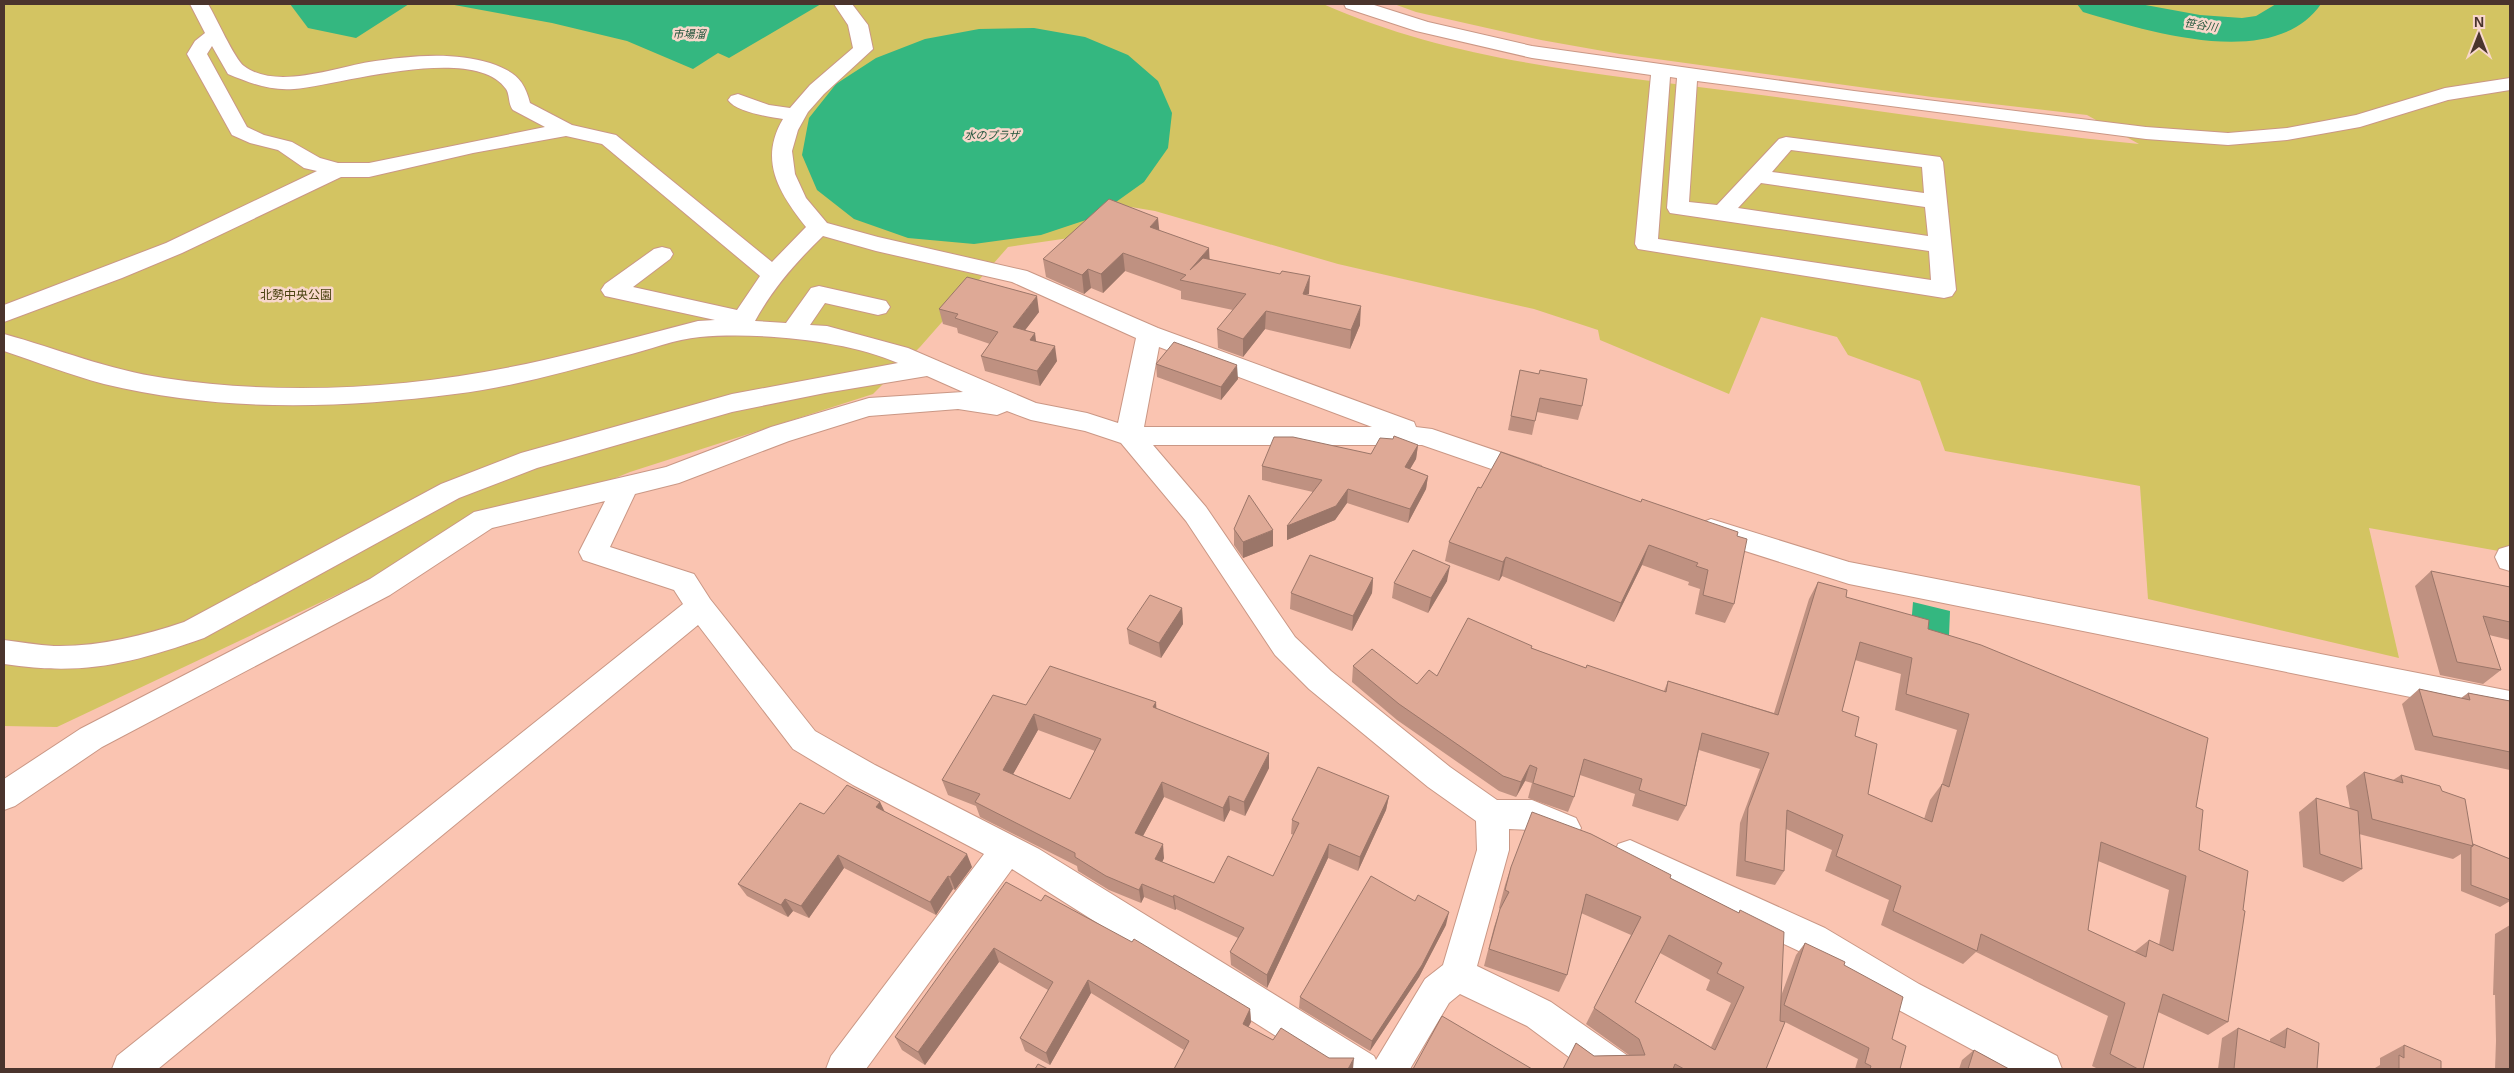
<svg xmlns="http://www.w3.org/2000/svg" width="2514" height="1073" font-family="Helvetica,'Noto Sans JP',sans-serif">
	<rect width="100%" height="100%" fill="#fac4b1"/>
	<path fill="#d3c462" d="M 4,4 L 1323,4 C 1456,63 1604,74 1746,93 C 1877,110 2007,131 2139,144 L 2087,115 L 1932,97 L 1620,54 L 1541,40 L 1416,12 L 1394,4 L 2510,4 L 2510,553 L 2369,528 L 2399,658 L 2148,599 L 2140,486 L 1945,451 L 1920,381 L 1848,355 L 1837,337 L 1761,317 L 1729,394 L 1600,340 L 1598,330 L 1534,309 L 1338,264 L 1155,211 L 1119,205 L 1083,236 L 1008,247 L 920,347 L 873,394 L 630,472 L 370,579 L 57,727 L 4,726 Z"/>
	<path fill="#34b780" d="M 290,4 L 409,4 L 356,38 L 308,28 Z
		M 449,4 L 821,4 L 729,58 L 718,53 L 693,69 L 627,41 L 552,23 Z
		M 1034,28 L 1085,37 L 1128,55 L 1158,81 L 1172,113 L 1168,148 L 1144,182 L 1095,217 L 1041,235 L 974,244 L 908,238 L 854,219 L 817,190 L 802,155 L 809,118 L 836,84 L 876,58 L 925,39 L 979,29 Z
		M 1913,602 L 1950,611 L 1949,636 L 1911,627 Z"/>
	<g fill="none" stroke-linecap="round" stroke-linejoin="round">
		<path fill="#34b780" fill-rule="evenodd" d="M 2077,4 L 2140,4 L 2200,15 L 2242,18 L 2256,16 L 2276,4 L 2321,4 C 2274,72 2147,31 2083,12 Z"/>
		<g stroke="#ca9785" stroke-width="2">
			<path id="minor" d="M 190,4 L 208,4 C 215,15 235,60 244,66 C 275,90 334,68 369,62 C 408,56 452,51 490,63 C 513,71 524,78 530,103 L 572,125 L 616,135 L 772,262 L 806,227 C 780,194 758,161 783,119 C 769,117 736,112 728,100 L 731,96 L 738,94 L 769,105 L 790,108 L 810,85 L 853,48 L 848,25 L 834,4 L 852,4 L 868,25 L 873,49 L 824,94 L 808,112 L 798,130 L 792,151 L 795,174 L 806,198 L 827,223 L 878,237 L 1027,271 L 1158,328 L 1414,422 L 1416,427 L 1432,429 L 1541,466 L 1545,473 L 1541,480 L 1532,483 L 1422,445 L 1153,445 L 1206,507 L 1295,637 L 1331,671 L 1450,767 L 1497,800 L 1532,800 L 1576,818 L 1581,828 L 1576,838 L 1565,843 L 1531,830 L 1509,829 L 1509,850 L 1477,966 L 1551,1002 L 1628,1056 L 1633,1069 L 1585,1069 L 1527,1026 L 1460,994 L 1449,1003 L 1410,1069 L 1328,1069 L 1012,869 L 866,1069 L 826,1069 L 831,1056 L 984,854 L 853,785 L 793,749 L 698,625 L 158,1069 L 112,1069 L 117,1056 L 683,604 L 674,590 L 583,560 L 579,552 L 605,501 L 492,528 L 390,595 L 102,747 L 15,806 L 4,810 L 4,779 L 80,729 L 370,579 L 474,512 L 666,467 L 771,427 L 869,398 L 963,392 L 927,376 L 825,393 L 732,412 L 537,468 L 459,498 L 204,638 C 130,664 83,676 4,664 L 4,640 C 21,642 37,645 54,646 C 98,647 142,636 184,622 L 441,484 L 521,453 L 732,394 L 898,363 C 845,340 758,332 700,337 C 675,339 649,350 624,356 C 568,371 512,387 455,394 C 337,409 219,412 104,384 C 70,375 37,362 4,351 L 4,334 C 58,349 109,370 164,378 C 290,397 420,388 544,360 C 596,348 647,334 698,321 L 715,320 L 605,296 L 601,290 L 605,284 L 654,249 L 662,247 L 670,249 L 673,254 L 670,259 L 633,287 L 737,310 L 760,276 L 602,144 L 566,136 L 473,153 L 369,177 L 341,177 L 182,253 L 122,278 L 4,322 L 4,305 L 166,243 L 317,171 L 304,168 L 278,150 L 250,143 L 232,135 L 187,54 L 195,41 L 205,33 ZM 212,46 L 228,74 C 250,83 270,91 294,89 C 339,85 475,43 506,89 C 510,95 508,104 513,110 L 545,127 L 369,163 L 338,163 L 320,158 L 292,142 L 264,135 L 247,127 L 207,54 ZM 823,236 L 876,251 L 1012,282 L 1136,338 L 1118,423 L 1087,413 L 1036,403 L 908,348 L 827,326 L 810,325 L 825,303 L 878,315 L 886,313 L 890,307 L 886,301 L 819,286 L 811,288 L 786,323 L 755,321 C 773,288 796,262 823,236 ZM 1159,347 L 1372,427 L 1144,427 ZM 958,409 L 997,415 L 1007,411 L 1031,420 L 1085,431 L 1121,443 L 1186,521 L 1275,655 L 1309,689 L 1428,787 L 1476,821 L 1477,850 L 1443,965 L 1425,979 L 1376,1060 L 1374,1056 L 1039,849 L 875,765 L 815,731 L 710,599 L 694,574 L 610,547 L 635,494 L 679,483 L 789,441 L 869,416 Z
				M 1344,4 L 1371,4 L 1428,22 L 1532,46 L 1854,91 L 2146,127 L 2228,133 L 2287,128 L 2356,115 L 2445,88 L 2510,78 L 2510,90 L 2448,100 L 2360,127 L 2287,140 L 2228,145 L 2146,139 L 1697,81 L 1689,202 L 1717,205 L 1779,139 L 1786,137 L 1940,157 L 1943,162 L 1956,290 L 1952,296 L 1944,298 L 1638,249 L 1635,244 L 1651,75 L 1532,58 L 1416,31 L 1346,8 ZM 1670,77 L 1677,78 L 1667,208 L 1670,213 L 1929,251 L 1931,280 L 1658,239 ZM 1791,150 L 1922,167 L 1924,193 L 1772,172 ZM 1761,183 L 1925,207 L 1928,236 L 1738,208 Z
				M 1711,519 L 1849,562 L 2510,691 L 2510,717 L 1849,584 L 1701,537 L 1697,530 L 1701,523 Z
				M 2509,546 L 2510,546 L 2510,571 L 2500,568 L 2495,557 L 2499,549 Z
				M 1630,840 L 1825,928 L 1919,984 L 2057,1056 L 2062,1069 L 2008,1069 L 1895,1008 L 1801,952 L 1618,866 L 1614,855 L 1618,844 Z"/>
		</g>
		<use href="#minor" fill="#fff" fill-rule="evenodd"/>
	</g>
	<path fill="#bf9181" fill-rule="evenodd" d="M 1159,230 L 1210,259 L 1309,295 L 1360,325 L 1350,349 L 1265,329 L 1243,357 L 1218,348 L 1217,329 L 1233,310 L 1181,299 L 1181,291 L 1125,271 L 1103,293 L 1091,288 L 1084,294 L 1046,277 L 1043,259 Z
		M 939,309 L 1039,312 L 1025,330 L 1057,361 L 1040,386 L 985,371 L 981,356 L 990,344 L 958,333 L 957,328 L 943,324 Z
		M 1156,364 L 1238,379 L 1221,400 L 1157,377 Z
		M 1520,370 L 1582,406 L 1578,420 L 1537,412 L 1532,435 L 1508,430 Z
		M 1418,445 L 1416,459 L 1410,469 L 1428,476 L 1426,489 L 1408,523 L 1347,503 L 1335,520 L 1287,540 L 1313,492 L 1262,480 L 1262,466 L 1371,454 Z
		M 1481,488 L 1737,536 L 1734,604 L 1725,623 L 1695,614 L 1700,589 L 1688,585 L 1689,582 L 1642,565 L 1614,622 L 1502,576 L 1499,581 L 1445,561 L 1449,542 Z
		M 1234,529 L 1273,546 L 1243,558 L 1234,545 Z
		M 2431,571 L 2510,587 L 2510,640 L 2489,635 L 2501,670 L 2483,684 L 2440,675 L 2415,586 Z
		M 1373,578 L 1372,593 L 1352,631 L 1290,609 L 1291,593 Z
		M 1447,581 L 1428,613 L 1392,598 L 1394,583 Z
		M 1818,582 L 1846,597 L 1928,629 L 2196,807 L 2199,850 L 2228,1022 L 2208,1035 L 2158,1012 L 2143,1069 L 2098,1069 L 2092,1066 L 2108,1016 L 1976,952 L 1963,964 L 1881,925 L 1889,900 L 1825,871 L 1832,850 L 1786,829 L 1784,871 L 1775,885 L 1736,876 L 1740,823 L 1760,769 L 1699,750 L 1686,806 L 1678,821 L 1632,806 L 1635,794 L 1580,775 L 1574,797 L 1568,812 L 1528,798 L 1532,783 L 1525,781 L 1516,797 L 1499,791 L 1397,720 L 1352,682 L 1353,666 L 1417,684 L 1437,676 L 1532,646 L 1531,648 L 1586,668 L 1664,691 L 1668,681 L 1774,713 L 1809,599 ZM 1855,660 L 1901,674 L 1895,710 L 1957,730 L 1942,784 L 1930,800 L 1924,819 L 1868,794 L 1855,736 L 1842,711 ZM 2098,861 L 2169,890 L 2159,945 L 2149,940 L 2134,952 L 2088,930 Z
		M 1182,608 L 1183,624 L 1161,658 L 1129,644 L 1127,629 Z
		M 2419,689 L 2461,698 L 2468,693 L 2510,701 L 2510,770 L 2415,750 L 2402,704 Z
		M 1156,702 L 1156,709 L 1269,768 L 1245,816 L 1230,810 L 1224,822 L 1164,797 L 1143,836 L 1164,858 L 1162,862 L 1214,883 L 1273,876 L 1294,835 L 1291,834 L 1292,820 L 1389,796 L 1386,810 L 1358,871 L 1328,858 L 1267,988 L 1231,965 L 1230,952 L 1238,938 L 1176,909 L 1175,910 L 1144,897 L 1141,903 L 1109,890 L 1078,871 L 1077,866 L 980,817 L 976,806 L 948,795 L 942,780 L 1026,705 ZM 1038,730 L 1095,751 L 1070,799 L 1013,774 Z
		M 2364,772 L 2393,780 L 2401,775 L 2442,791 L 2473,844 L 2510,859 L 2510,901 L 2500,907 L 2461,891 L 2461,854 L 2453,859 L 2359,834 L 2362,869 L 2343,882 L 2303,867 L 2299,812 L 2316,798 L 2350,809 L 2346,786 Z
		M 880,802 L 885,812 L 972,867 L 955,890 L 953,889 L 936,915 L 844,868 L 809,918 L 793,911 L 788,917 L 747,896 L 738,884 L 824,814 Z
		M 1511,867 L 1670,878 L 1739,913 L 1740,910 L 1781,996 L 1796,955 L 1805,943 L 1844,965 L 1892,1039 L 1900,1069 L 1855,1069 L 1858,1059 L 1785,1022 L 1766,1069 L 1563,1069 L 1576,1043 L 1594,1056 L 1629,1055 L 1586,1024 L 1631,935 L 1581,913 L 1567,975 L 1559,992 L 1484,966 L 1494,927 L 1500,909 L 1499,908 L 1505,885 ZM 1660,953 L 1710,980 L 1706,990 L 1731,1003 L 1711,1047 L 1635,1002 Z
		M 1041,901 L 1250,1009 L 1251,1022 L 1248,1027 L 1273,1040 L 1329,1058 L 1348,1069 L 1184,1050 L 1091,993 L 1050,1065 L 1025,1051 L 1020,1038 L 1048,990 L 999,962 L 925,1065 L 902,1050 L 895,1037 Z
		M 1446,925 L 1419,977 L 1370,1051 L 1299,1008 L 1300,997 Z
		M 2510,925 L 2510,1069 L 2495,1069 L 2496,1041 L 2495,995 L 2493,995 L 2495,934 Z
		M 2238,1028 L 2270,1042 L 2270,1039 L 2287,1028 L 2317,1069 L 2218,1069 L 2222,1038 Z
		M 2404,1045 L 2441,1069 L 2375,1069 L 2375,1068 L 2380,1065 L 2380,1058 Z
		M 1974,1050 L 2009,1069 L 1959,1069 L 1962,1060 Z"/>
	<path fill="#9b7669" d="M 1158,218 L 1160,237 L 1150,227 Z
		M 1209,248 L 1210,266 L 1190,270 Z
		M 1123,253 L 1125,271 L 1103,293 L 1101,274 Z
		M 1088,269 L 1091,288 L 1084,294 L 1082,275 Z
		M 1310,276 L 1309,294 L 1303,294 Z
		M 1037,296 L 1039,312 L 1016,342 L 1013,327 Z
		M 1361,306 L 1360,325 L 1350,349 L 1351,330 Z
		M 1266,311 L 1265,329 L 1243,357 L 1243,339 Z
		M 1035,333 L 1037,348 L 1030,340 Z
		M 1055,346 L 1057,361 L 1040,386 L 1037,371 Z
		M 1237,365 L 1238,379 L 1221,400 L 1221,387 Z
		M 1418,445 L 1416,459 L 1403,481 L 1405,467 Z
		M 1428,476 L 1426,489 L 1408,523 L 1410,509 Z
		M 1348,489 L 1347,503 L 1335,520 L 1287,540 L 1287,526 Z
		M 1273,530 L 1273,546 L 1243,558 L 1243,542 Z
		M 1649,545 L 1642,565 L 1614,622 L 1621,603 Z
		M 1506,557 L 1502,576 L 1499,581 L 1503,562 Z
		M 1450,566 L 1447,581 L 1428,613 L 1431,598 Z
		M 1373,578 L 1372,593 L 1352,631 L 1353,616 Z
		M 1182,608 L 1183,624 L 1161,658 L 1159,643 Z
		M 1156,702 L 1157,717 L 1153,707 Z
		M 1034,714 L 1038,730 L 1007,785 L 1003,770 Z
		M 1269,753 L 1269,768 L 1245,816 L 1244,802 Z
		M 1530,765 L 1525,781 L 1516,797 L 1521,782 Z
		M 1162,782 L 1164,797 L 1137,847 L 1135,833 Z
		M 1229,796 L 1230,810 L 1224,822 L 1223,808 Z
		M 1389,796 L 1386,810 L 1358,871 L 1360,857 Z
		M 880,802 L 886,815 L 876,807 Z
		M 1163,844 L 1164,858 L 1157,873 L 1155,859 Z
		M 1329,844 L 1328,858 L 1267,988 L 1267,975 Z
		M 967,854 L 972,867 L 955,890 L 950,877 Z
		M 838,855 L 844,868 L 809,918 L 801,906 Z
		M 948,876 L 953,889 L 936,915 L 930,902 Z
		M 1142,884 L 1144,897 L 1141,903 L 1139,890 Z
		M 1174,895 L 1176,909 L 1175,910 L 1173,897 Z
		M 785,899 L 793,911 L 788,917 L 781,905 Z
		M 1449,912 L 1446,925 L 1419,977 L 1370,1051 L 1372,1041 Z
		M 994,948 L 999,962 L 925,1065 L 918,1052 Z
		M 1088,980 L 1091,993 L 1050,1065 L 1046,1053 Z
		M 1250,1009 L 1251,1022 L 1243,1038 L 1243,1024 Z
		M 1354,1058 L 1353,1069 L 1348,1069 Z"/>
	<path fill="#dea996" stroke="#9b7669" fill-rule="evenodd" d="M 1109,199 L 1158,218 L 1150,227 L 1209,248 L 1190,270 L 1203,258 L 1280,274 L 1282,271 L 1310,276 L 1303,294 L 1361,306 L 1351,330 L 1266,311 L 1243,339 L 1217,329 L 1246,294 L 1180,280 L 1186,275 L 1123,253 L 1101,274 L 1088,269 L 1082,275 L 1043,259 Z
		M 967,277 L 1037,296 L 1013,327 L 1035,333 L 1030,340 L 1055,346 L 1037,371 L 981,356 L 998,332 L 955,318 L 958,314 L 939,309 Z
		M 1174,342 L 1237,365 L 1221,387 L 1156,364 Z
		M 1520,370 L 1539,374 L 1540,370 L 1587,379 L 1582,406 L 1540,398 L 1535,421 L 1511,416 Z
		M 1394,436 L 1418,445 L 1405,467 L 1428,476 L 1410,509 L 1348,489 L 1336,506 L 1287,526 L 1322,480 L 1262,466 L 1274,437 L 1293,437 L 1371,454 L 1380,438 L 1393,439 Z
		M 1501,452 L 1641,502 L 1642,499 L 1738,532 L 1737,536 L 1747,539 L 1734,604 L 1703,595 L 1708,570 L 1696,566 L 1698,563 L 1649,545 L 1621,603 L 1506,557 L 1503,562 L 1449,542 L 1478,487 L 1481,488 Z
		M 1249,495 L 1273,530 L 1243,542 L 1234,529 Z
		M 1413,550 L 1450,566 L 1431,598 L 1394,583 Z
		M 1310,555 L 1373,578 L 1353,616 L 1291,593 Z
		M 2431,571 L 2510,587 L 2510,622 L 2483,616 L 2501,670 L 2457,662 Z
		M 1818,582 L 1847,590 L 1846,597 L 1929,620 L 1928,629 L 1981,645 L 2208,738 L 2196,807 L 2203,810 L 2199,850 L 2248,871 L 2243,910 L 2245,911 L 2228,1022 L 2163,994 L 2143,1069 L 2138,1069 L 2110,1054 L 2125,1003 L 1981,934 L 1977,951 L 1893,911 L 1901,886 L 1836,856 L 1843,835 L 1787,810 L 1784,871 L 1745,861 L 1748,808 L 1769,753 L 1702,733 L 1686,806 L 1639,790 L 1642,779 L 1584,759 L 1574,797 L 1533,783 L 1537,768 L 1530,765 L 1521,782 L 1503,776 L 1399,704 L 1353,666 L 1372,649 L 1417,684 L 1429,670 L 1437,676 L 1468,618 L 1532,646 L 1531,648 L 1586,668 L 1587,665 L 1666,692 L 1668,681 L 1778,715 ZM 1860,642 L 1912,658 L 1906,694 L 1969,714 L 1949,787 L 1942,784 L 1932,822 L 1868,794 L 1877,744 L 1855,736 L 1859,717 L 1842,711 ZM 2101,842 L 2186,876 L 2173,951 L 2149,940 L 2146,957 L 2088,930 Z
		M 1150,595 L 1182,608 L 1159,643 L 1127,629 Z
		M 1050,666 L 1156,702 L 1153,707 L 1269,753 L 1244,802 L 1229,796 L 1223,808 L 1162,782 L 1135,833 L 1163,844 L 1155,859 L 1214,883 L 1228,856 L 1273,876 L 1299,823 L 1292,820 L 1318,767 L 1389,796 L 1360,857 L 1329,844 L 1267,975 L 1230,952 L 1244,928 L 1174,895 L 1173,897 L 1142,884 L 1139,890 L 1106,876 L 1075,857 L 1075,853 L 975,802 L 980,794 L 942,780 L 993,695 L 1026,705 ZM 1034,714 L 1101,739 L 1070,799 L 1003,770 Z
		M 2419,689 L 2470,700 L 2468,693 L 2510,701 L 2510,752 L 2433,736 Z
		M 2364,772 L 2403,783 L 2401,775 L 2440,786 L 2442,791 L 2465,799 L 2473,846 L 2372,819 Z
		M 847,785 L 880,802 L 876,807 L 967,854 L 950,877 L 948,876 L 930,902 L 838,855 L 801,906 L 785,899 L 781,905 L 738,884 L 800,803 L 824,814 Z
		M 2316,798 L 2358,811 L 2362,869 L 2320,854 Z
		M 1532,812 L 1591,834 L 1671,875 L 1670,878 L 1739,913 L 1740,910 L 1784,932 L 1780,1021 L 1785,1022 L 1766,1069 L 1684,1069 L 1675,1064 L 1673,1069 L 1563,1069 L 1576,1043 L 1594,1056 L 1645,1055 L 1639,1039 L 1594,1008 L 1641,917 L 1586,894 L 1567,975 L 1489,949 L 1500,909 L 1509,892 L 1505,890 L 1511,867 ZM 1669,935 L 1722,963 L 1717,973 L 1744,987 L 1715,1050 L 1635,1002 Z
		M 2473,844 L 2510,859 L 2510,900 L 2471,885 L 2471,847 L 2473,846 Z
		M 1371,876 L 1415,901 L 1418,895 L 1449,912 L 1422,965 L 1372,1041 L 1300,997 Z
		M 1006,882 L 1041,901 L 1045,895 L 1132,942 L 1134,939 L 1250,1009 L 1243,1024 L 1273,1040 L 1281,1028 L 1329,1058 L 1354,1058 L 1348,1069 L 1174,1069 L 1189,1041 L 1088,980 L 1046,1053 L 1020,1038 L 1053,982 L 994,948 L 918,1052 L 895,1037 Z
		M 1805,943 L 1843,961 L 1845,962 L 1844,965 L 1903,997 L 1892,1039 L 1906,1046 L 1900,1069 L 1870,1069 L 1871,1066 L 1865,1063 L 1869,1048 L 1784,1005 Z
		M 1442,1016 L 1532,1069 L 1413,1069 Z
		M 2238,1028 L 2285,1048 L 2287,1028 L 2319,1043 L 2317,1069 L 2234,1069 Z
		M 2404,1045 L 2441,1061 L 2441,1069 L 2399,1069 L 2399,1055 L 2404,1058 Z
		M 1974,1050 L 2009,1069 L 1968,1069 Z
		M 1038,1064 L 1048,1069 L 1035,1069 Z"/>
	<g text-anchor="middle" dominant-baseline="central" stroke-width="5" stroke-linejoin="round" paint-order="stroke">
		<g font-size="11" font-style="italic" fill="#22543c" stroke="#f8d7cb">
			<text transform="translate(2201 25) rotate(9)">笹谷川</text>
			<text x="689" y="34">市場溜</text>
			<text x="992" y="135">水のプラザ</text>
		</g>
		<g font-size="12" fill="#48410f" stroke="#f8d7cb">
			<text x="296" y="295">北勢中央公園</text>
		</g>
	</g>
	<rect width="2514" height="1073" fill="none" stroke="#4a342d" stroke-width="10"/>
	<g transform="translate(2479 35)" stroke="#f8d7cb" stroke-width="4" paint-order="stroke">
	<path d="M0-4L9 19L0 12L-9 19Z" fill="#4a342d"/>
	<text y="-8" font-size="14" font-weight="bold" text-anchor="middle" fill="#4a342d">N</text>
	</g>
</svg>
